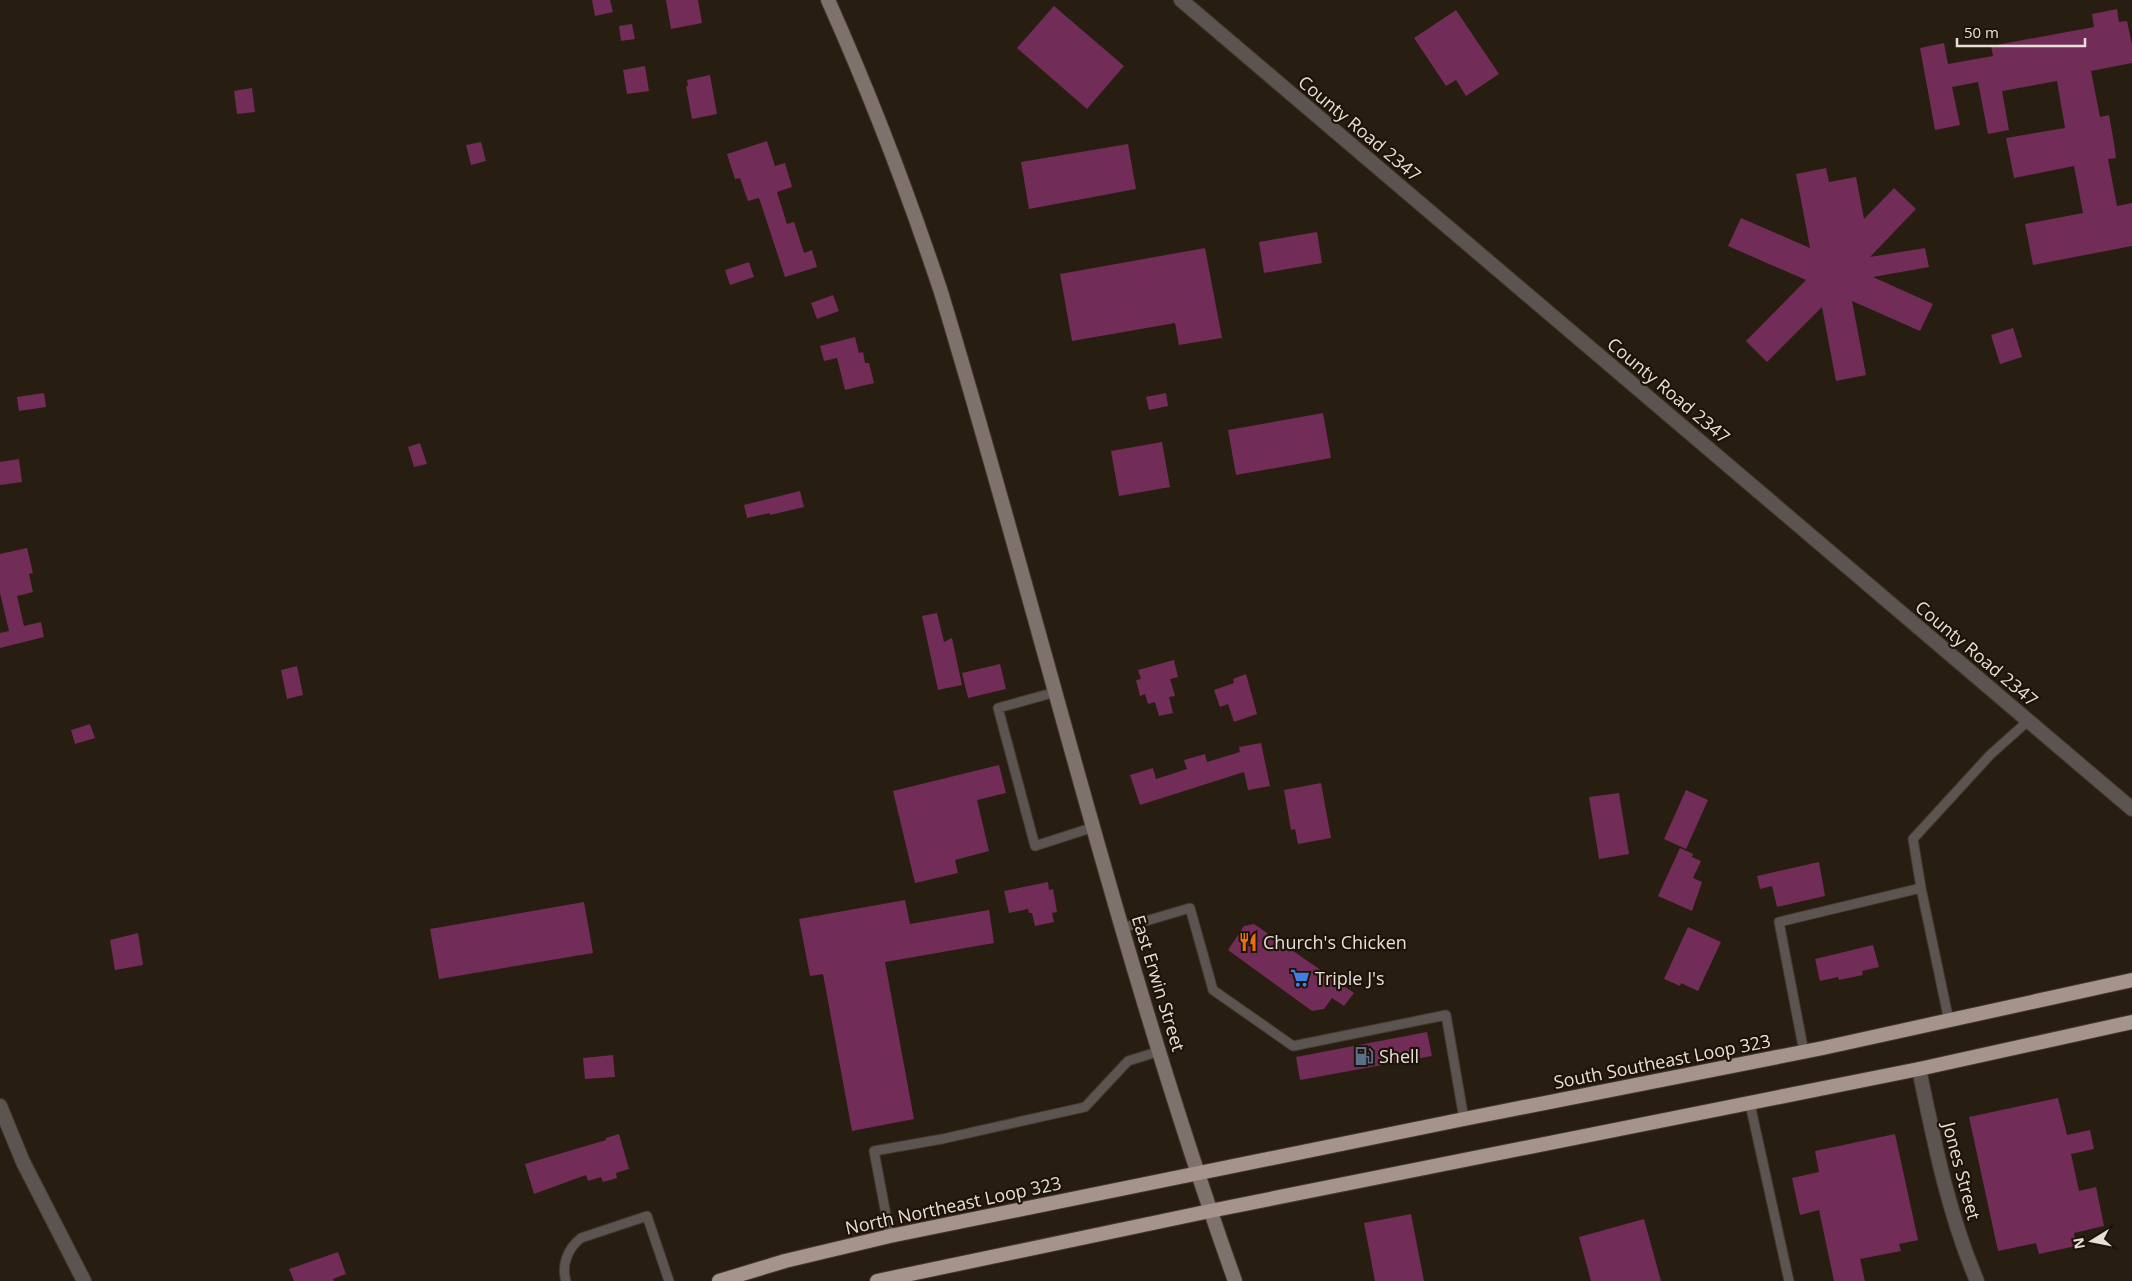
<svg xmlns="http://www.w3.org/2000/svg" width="2132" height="1281" font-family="'Open Sans',sans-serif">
	<rect width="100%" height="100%" fill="#281d11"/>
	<path fill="#722c58" d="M 592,0 L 610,0 L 613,12 L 595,16 Z
		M 666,0 L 698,0 L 702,23 L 671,29 Z
		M 1054,6 L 1124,66 L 1087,109 L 1017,48 Z
		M 2117,9 L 2119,22 L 2127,21 L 2132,45 L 2132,63 L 2091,71 L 2100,117 L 2109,115 L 2114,143 L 2116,158 L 2108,159 L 2117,206 L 2132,203 L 2132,246 L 2033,265 L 2025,224 L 2083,213 L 2074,166 L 2014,178 L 2006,138 L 2065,128 L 2057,81 L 2002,91 L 2009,130 L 1988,134 L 1978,82 L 1952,87 L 1960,125 L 1935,130 L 1920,48 L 1944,43 L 1948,64 L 1993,56 L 1991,46 L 2094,27 L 2092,14 Z
		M 1456,10 L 1499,74 L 1466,96 L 1456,80 L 1446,86 L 1414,38 Z
		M 632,24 L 635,39 L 621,41 L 619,26 Z
		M 645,66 L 649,91 L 627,94 L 623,70 Z
		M 710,75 L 717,114 L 692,119 L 686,86 L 688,86 L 687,80 Z
		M 252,88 L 255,112 L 237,114 L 234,91 Z
		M 767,141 L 775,166 L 785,163 L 792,187 L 777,192 L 787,224 L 794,222 L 804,253 L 812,250 L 817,267 L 785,277 L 759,198 L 748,201 L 740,178 L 735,179 L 727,154 Z
		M 481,142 L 486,161 L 471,165 L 466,145 Z
		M 1128,144 L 1136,189 L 1029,209 L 1021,162 Z
		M 1826,168 L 1829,182 L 1856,177 L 1864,219 L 1894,188 L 1916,209 L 1870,257 L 1925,248 L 1929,267 L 1873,277 L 1933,304 L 1920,331 L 1852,301 L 1866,375 L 1836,381 L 1822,307 L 1767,362 L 1746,341 L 1806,280 L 1728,246 L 1741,218 L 1810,248 L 1796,174 Z
		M 1317,232 L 1322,263 L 1264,273 L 1259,242 Z
		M 1205,248 L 1222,338 L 1179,345 L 1175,323 L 1072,341 L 1060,274 Z
		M 749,262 L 754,277 L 730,285 L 725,270 Z
		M 833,295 L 839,311 L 817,319 L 811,303 Z
		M 2013,328 L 2022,357 L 2000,364 L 1991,335 Z
		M 855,337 L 859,353 L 863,352 L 865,363 L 869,363 L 874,383 L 845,390 L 837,358 L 824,361 L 820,346 Z
		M 44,393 L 46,407 L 19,411 L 17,397 Z
		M 1166,393 L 1168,406 L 1149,410 L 1146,397 Z
		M 1323,413 L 1331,458 L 1236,475 L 1228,430 Z
		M 1162,442 L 1170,487 L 1119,496 L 1111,451 Z
		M 420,443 L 427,464 L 414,467 L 408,447 Z
		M 19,459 L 22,482 L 0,485 L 0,462 Z
		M 800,491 L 804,507 L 770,515 L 770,513 L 747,518 L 744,505 Z
		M 27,548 L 33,573 L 29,574 L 33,592 L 17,596 L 24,626 L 41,622 L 44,637 L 0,648 L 0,633 L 9,631 L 0,593 L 0,554 Z
		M 937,613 L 944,642 L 952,638 L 962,685 L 938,690 L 922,616 Z
		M 1174,660 L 1178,677 L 1170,679 L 1175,696 L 1169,697 L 1173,713 L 1159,716 L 1155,702 L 1148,704 L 1145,694 L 1140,696 L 1136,680 L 1141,679 L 1138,670 Z
		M 1000,664 L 1006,689 L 968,698 L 962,673 Z
		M 297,666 L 303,695 L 287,699 L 281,670 Z
		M 1246,674 L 1257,714 L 1234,722 L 1228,704 L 1220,707 L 1214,690 L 1234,683 L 1233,679 Z
		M 90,724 L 95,738 L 75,744 L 71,730 Z
		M 1261,743 L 1270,786 L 1248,790 L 1244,772 L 1140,805 L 1130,775 L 1153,768 L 1156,779 L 1187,769 L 1184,760 L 1205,754 L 1207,762 L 1240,752 L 1239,747 Z
		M 999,765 L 1006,793 L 977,800 L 989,851 L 955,860 L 958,873 L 915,883 L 893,791 Z
		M 1321,783 L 1331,838 L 1298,844 L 1295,829 L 1291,830 L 1284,790 Z
		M 1686,790 L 1708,800 L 1686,849 L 1664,839 Z
		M 1619,793 L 1629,854 L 1599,859 L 1589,797 Z
		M 1680,848 L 1693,854 L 1692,857 L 1701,861 L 1693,878 L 1702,882 L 1692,911 L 1658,896 Z
		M 1819,862 L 1825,896 L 1777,907 L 1772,886 L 1760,889 L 1757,876 Z
		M 1048,882 L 1049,890 L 1053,889 L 1057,912 L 1052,913 L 1054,922 L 1035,926 L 1032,913 L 1029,913 L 1028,909 L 1009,913 L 1004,891 Z
		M 905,900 L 910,924 L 989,910 L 994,943 L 885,962 L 914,1119 L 852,1131 L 823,974 L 810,976 L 799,919 Z
		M 584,902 L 593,953 L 439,979 L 430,929 Z
		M 1254,924 L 1354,993 L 1344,1006 L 1332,998 L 1324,1009 L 1312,1011 L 1228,950 L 1244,926 Z
		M 1688,927 L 1721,942 L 1698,991 L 1681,983 L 1680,986 L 1664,979 Z
		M 138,933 L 143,965 L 115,970 L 110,940 Z
		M 1873,945 L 1879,967 L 1862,971 L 1863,975 L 1839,980 L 1838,977 L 1820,981 L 1815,959 Z
		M 1427,1032 L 1432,1056 L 1300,1080 L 1296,1057 Z
		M 613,1055 L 615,1077 L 585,1079 L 583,1058 Z
		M 2058,1098 L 2067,1135 L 2090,1130 L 2094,1149 L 2071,1154 L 2079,1191 L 2096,1187 L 2104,1226 L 2074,1233 L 2076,1246 L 2039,1254 L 2036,1243 L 1998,1251 L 1969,1117 Z
		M 619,1134 L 629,1169 L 616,1173 L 617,1178 L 603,1182 L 601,1177 L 588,1181 L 586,1175 L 534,1194 L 525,1164 L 606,1140 L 606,1138 Z
		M 1895,1134 L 1918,1240 L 1899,1244 L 1901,1251 L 1860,1259 L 1865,1281 L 1834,1281 L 1819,1210 L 1800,1215 L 1792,1178 L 1819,1172 L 1815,1151 Z
		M 1411,1214 L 1424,1281 L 1375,1281 L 1364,1223 Z
		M 1644,1219 L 1661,1281 L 1591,1281 L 1579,1237 Z
		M 338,1252 L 346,1274 L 333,1279 L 334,1281 L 294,1281 L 289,1269 Z"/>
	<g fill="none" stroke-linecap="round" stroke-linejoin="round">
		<g stroke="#43382d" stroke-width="11">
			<path id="service" d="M 1056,692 L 998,708 L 1035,846 L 1094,827
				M 1921,888 L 1913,839 L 1990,755 L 2028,721
				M 1122,928 L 1190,908 L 1213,990 L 1293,1046 L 1446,1015 L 1464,1119
				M 1804,1052 L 1779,922 L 1921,888 L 1949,1021
				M 1750,1104 L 1789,1281
				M 890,1236 L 874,1151 L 942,1139 L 1085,1107 L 1128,1061 L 1160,1051
				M 566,1281 C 561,1265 568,1248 581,1238 L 647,1216 L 669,1281"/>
		</g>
		<g stroke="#43382d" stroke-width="16">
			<path id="minor" d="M 1181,0 L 2132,809
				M 1919,1069 C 1934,1141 1948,1213 1977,1281"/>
		</g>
		<g stroke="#43382d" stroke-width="16">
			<path id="tertiary" d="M 0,1106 L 23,1162 L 84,1281"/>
		</g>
		<g stroke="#43382d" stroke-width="16">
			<path id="secondary" d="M 828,0 C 871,96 908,193 941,292 C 1041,621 1119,957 1235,1281"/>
		</g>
		<g stroke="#43382d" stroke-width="16">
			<path id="trunk" d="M 719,1281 L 785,1261 L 890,1236 L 1464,1119 L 1823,1048 L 2132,980
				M 877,1281 L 1210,1211 L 1919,1069 L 2132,1022"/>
		</g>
		<use href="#service" stroke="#5c5451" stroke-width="9"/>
		<use href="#minor" stroke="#5c5451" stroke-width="14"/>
		<use href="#tertiary" stroke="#5c5451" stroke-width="14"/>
		<use href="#secondary" stroke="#7f726d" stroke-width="14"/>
		<use href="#trunk" stroke="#a6948c" stroke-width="14"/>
	</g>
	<defs>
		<g id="restaurant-bare" transform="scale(1.5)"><path d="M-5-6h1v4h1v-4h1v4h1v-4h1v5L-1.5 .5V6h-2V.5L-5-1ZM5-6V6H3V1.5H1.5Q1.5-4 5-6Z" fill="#e8710a" stroke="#1e1308" stroke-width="2.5" paint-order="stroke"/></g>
		<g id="supermarket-bare" transform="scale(1.5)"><path d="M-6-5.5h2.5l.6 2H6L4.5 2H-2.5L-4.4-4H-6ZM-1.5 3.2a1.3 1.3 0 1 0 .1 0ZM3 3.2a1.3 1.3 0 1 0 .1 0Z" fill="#3f7fe0" stroke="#1e1308" stroke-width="2.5" paint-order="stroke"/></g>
		<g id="fuel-bare" transform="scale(1.5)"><path d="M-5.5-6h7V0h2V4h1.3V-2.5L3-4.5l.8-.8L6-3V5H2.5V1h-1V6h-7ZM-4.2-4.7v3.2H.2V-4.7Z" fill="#5c6f8a" stroke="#1e1308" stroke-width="2.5" paint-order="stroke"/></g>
	</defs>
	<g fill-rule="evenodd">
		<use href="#restaurant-bare" x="1248" y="942"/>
		<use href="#supermarket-bare" x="1300" y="978"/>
		<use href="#fuel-bare" x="1364" y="1056"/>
	</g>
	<g text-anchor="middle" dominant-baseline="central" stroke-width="4.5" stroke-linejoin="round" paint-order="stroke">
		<g font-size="18" fill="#e8e0d8" stroke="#1e1308">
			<text transform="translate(1360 128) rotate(40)">County Road 2347</text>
			<text transform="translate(1669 390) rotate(40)">County Road 2347</text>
			<text transform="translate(1977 653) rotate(40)">County Road 2347</text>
			<text transform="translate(1159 983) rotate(73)">East Erwin Street</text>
			<text transform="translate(1662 1061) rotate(-11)">South Southeast Loop 323</text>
			<text transform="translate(1962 1171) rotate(75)">Jones Street</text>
			<text transform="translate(953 1205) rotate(-12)">North Northeast Loop 323</text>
		</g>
		<g font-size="18" fill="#e8e0d8" stroke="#1e1308" text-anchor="start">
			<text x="1263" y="942">Church's Chicken</text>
			<text x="1315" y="978">Triple J's</text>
			<text x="1379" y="1056">Shell</text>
		</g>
	</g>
	<g transform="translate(2092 1241) rotate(260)" stroke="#1e1308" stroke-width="4" paint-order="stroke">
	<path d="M0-4L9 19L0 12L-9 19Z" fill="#e8e0d8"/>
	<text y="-8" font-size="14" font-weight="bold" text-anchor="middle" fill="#e8e0d8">N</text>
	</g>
	<path d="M1957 38v8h128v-8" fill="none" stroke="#e8e0d8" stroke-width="2.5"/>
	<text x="1964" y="38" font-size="15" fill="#e8e0d8" stroke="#1e1308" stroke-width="4" paint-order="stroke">50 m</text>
</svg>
